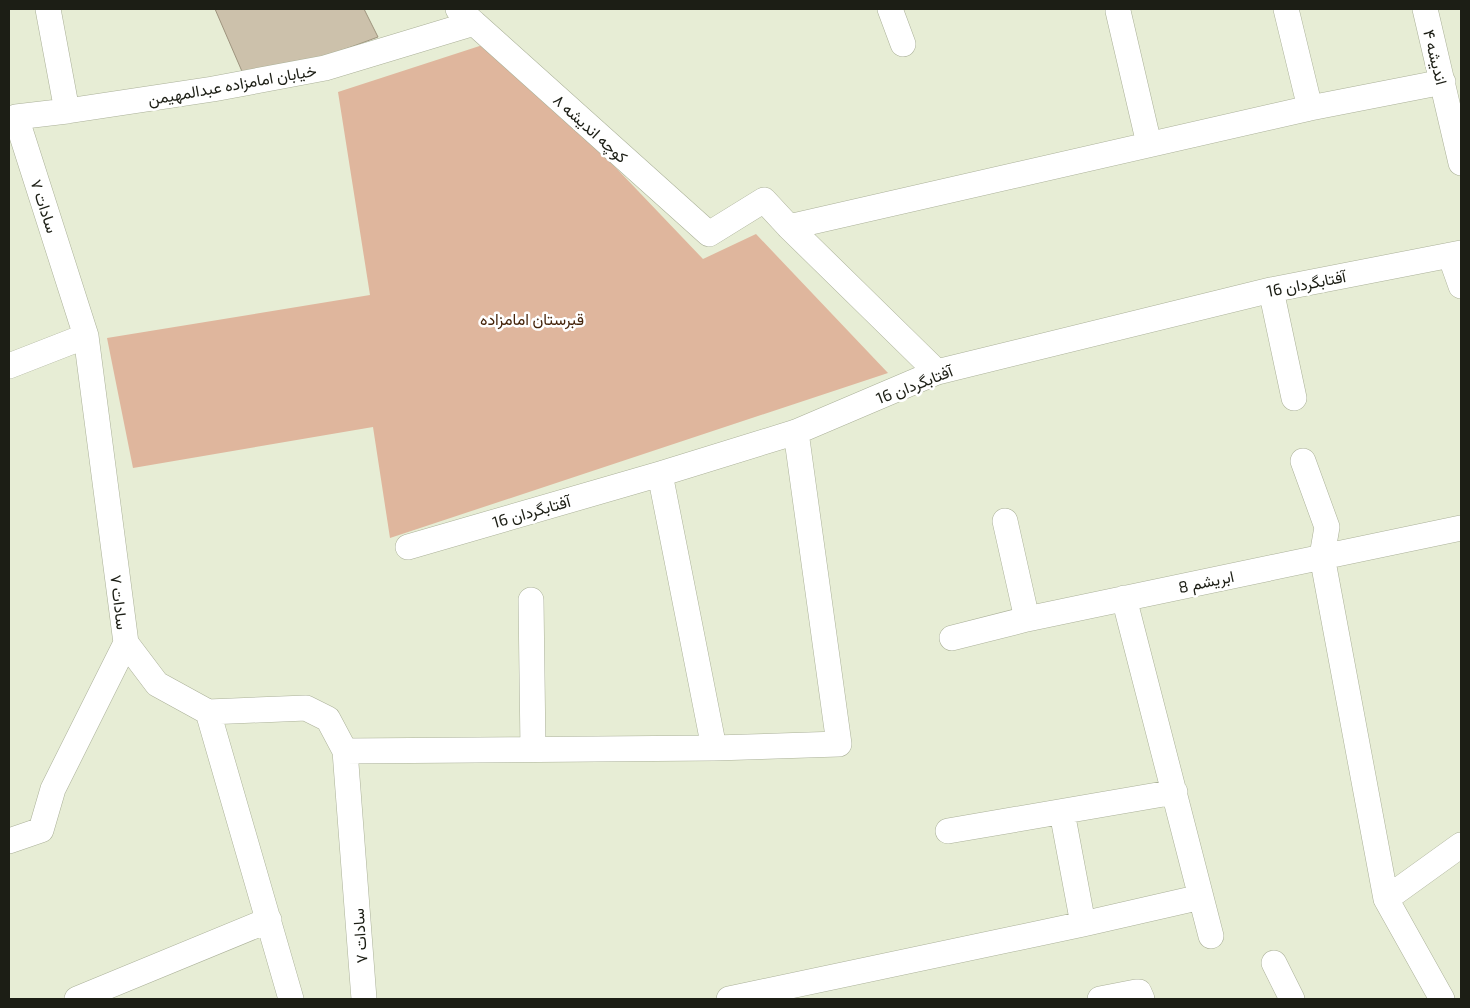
<svg xmlns="http://www.w3.org/2000/svg" width="1470" height="1008" font-family="'Exo 2',Vazirmatn,sans-serif">
	<rect width="100%" height="100%" fill="#e7edd5"/>
	<path fill="#dfb69d" d="M 495,41 L 703,259 L 756,234 L 888,373 L 390,538 L 373,427 L 133,468 L 107,338 L 370,295 L 338,92 Z"/>
	<path fill="#ccc1ab" stroke="#9e947e" d="M 215,9 L 364,9 L 378,37 L 302,65 L 244,76 Z"/>
	<g fill="none" stroke-linecap="round" stroke-linejoin="round">
		<g stroke="#abb199" stroke-width="26">
			<path id="minor" d="M 48,9 L 67,111 L 213,89 L 325,68 L 474,23 L 458,9
				M 890,9 L 903,44
				M 1286,9 L 1310,108
				M 1425,9 L 1461,163
				M 1118,11 L 1149,144
				M 474,23 L 709,234 L 764,200 L 789,227 L 937,372
				M 16,117 L 86,336 L 126,643 L 157,684 L 208,712 L 306,708 L 328,719 L 345,751 L 364,999
				M 9,119 L 16,117 L 67,111
				M 789,227 L 1310,108 L 1443,82
				M 1450,255 L 1461,286
				M 1271,290 L 1294,398
				M 9,366 L 86,336
				M 1303,461 L 1327,527 L 1322,556 L 1386,899 L 1442,999
				M 660,474 L 714,748
				M 1005,521 L 1027,619
				M 408,547 L 660,474 L 796,432 L 937,372 L 1271,290 L 1461,253
				M 1124,598 L 1211,936
				M 531,600 L 533,749
				M 952,638 L 1027,619 L 1461,528
				M 208,712 L 291,999
				M 345,751 L 714,748 L 839,744 L 796,432
				M 1062,812 L 1083,924
				M 948,831 L 1175,792
				M 9,841 L 41,830 L 53,789 L 126,643
				M 1386,899 L 1461,845
				M 1274,963 L 1292,999
				M 77,999 L 269,920
				M 729,999 L 1083,924 L 1201,897
				M 1100,999 L 1136,992 L 1139,992 L 1142,999"/>
		</g>
		<use href="#minor" stroke="#fff" stroke-width="25"/>
	</g>
	<g text-anchor="middle" dominant-baseline="central" stroke-width="5" stroke-linejoin="round" paint-order="stroke">
		<g font-size="16" fill="#1c1e15" stroke="#fff">
			<text transform="translate(1436 57) rotate(76)">اندیشه ۴</text>
			<text transform="translate(232 84) rotate(-10)">خیابان امامزاده عبدالمهیمن</text>
			<text transform="translate(591 128) rotate(42)">کوچه اندیشه ۸</text>
			<text transform="translate(45 206) rotate(72)">سادات ۷</text>
			<text transform="translate(1306 283) rotate(-11)">آفتابگردان 16</text>
			<text transform="translate(914 384) rotate(-21)">آفتابگردان 16</text>
			<text transform="translate(531 511) rotate(-16)">آفتابگردان 16</text>
			<text transform="translate(1206 581) rotate(-12)">ابریشم 8</text>
			<text transform="translate(120 602) rotate(83)">سادات ۷</text>
			<text transform="translate(359 936) rotate(-94)">سادات ۷</text>
		</g>
		<g font-size="16" fill="#45240b" stroke="#fff">
			<text x="532" y="318">قبرستان امامزاده</text>
		</g>
	</g>
	<rect width="1470" height="1008" fill="none" stroke="#1c1e15" stroke-width="20"/>
</svg>
